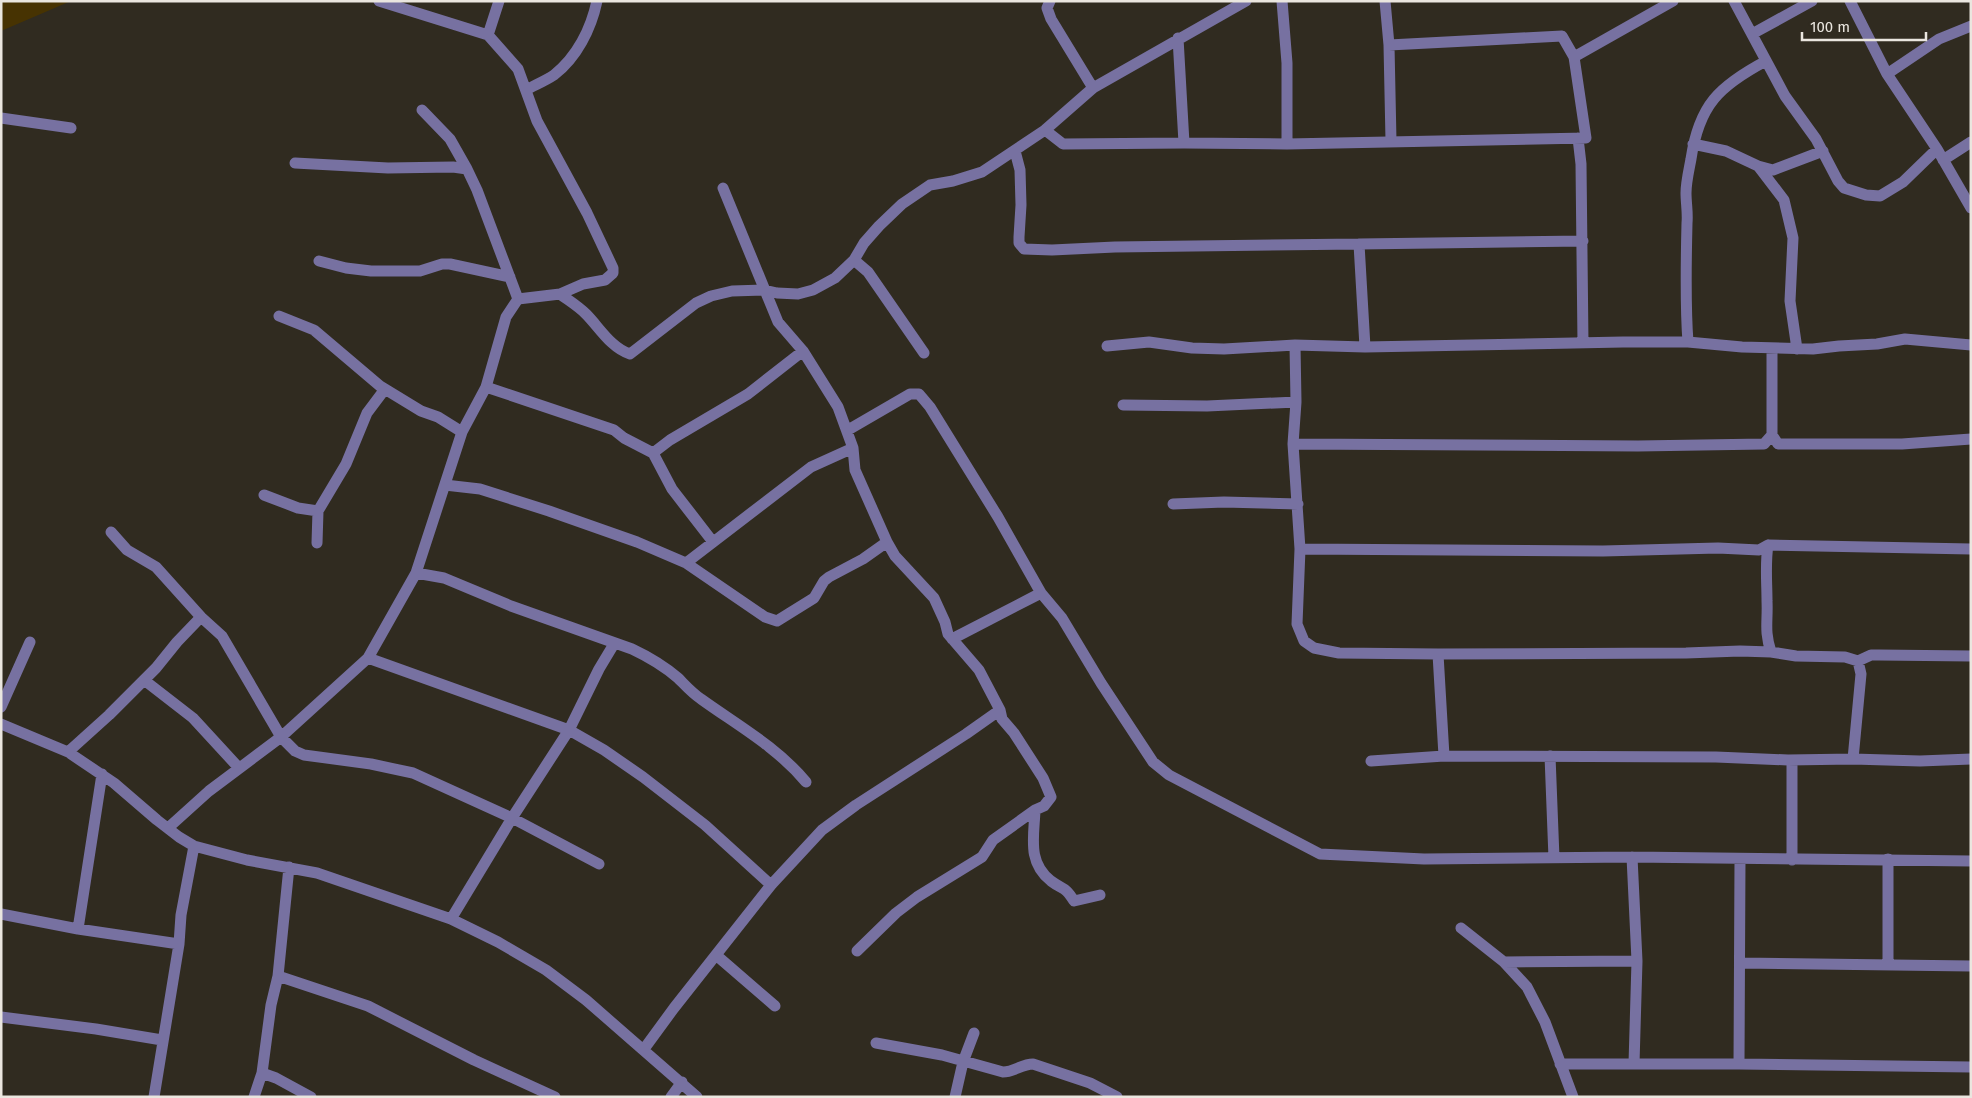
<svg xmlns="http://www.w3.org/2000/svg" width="1972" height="1098" font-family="'Fira Sans',sans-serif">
	<rect width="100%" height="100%" fill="#302b20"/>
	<path fill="#473302" d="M 1,1 L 71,1 L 1,31 Z"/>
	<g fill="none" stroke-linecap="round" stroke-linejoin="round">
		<path stroke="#7771a1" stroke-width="11" d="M 379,1 L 488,35 L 518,69 L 537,121 L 587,213 L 613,268 L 613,273 L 605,280 L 583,284 L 560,294 L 518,299
			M 1050,1 L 1047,8 L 1051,19 L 1093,88
			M 1282,1 L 1287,63 L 1287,144
			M 1385,1 L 1389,45 L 1391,141
			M 1734,1 L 1785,96 L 1816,139 L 1838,181 L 1844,188 L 1866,195 L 1880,196 L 1903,182 L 1937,149
			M 1850,1 L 1887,74 L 1937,149 L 1971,208
			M 1752,34 L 1812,1
			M 488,35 L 499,1
			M 1178,38 L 1184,143
			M 1574,57 L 1673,1
			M 1887,74 L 1939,39 L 1971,26
			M 526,90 C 535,85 545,81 554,75 C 577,57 591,29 597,1
			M 422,110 L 450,139 L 467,169 L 477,190 L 518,299
			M 1,118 L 71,128
			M 1045,130 L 1063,144 L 1184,143 L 1287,144 L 1586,138 L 1574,57 L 1562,36 L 1389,45
			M 1578,138 L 1581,164 L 1583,343
			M 1693,144 L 1726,151 L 1758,166 L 1784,200 L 1793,238 L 1790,301 L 1797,349
			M 1015,151 L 1020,170 L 1021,205 L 1019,237 L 1019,243 L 1024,249 L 1052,250 L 1115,247 L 1359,244
			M 1943,160 L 1971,142
			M 295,163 L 388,168 L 453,167 L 467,169
			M 1758,166 L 1773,170 L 1823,151
			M 723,188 L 778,322 L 803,351 L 838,407 L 853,448 L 855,470 L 887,542 L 895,556 L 934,598 L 945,622 L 948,634 L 979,670 L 1000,710 L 1002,719 L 1014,733 L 1043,778 L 1051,797 L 1044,806 L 1035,810 L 993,840 L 982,857 L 917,897 L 896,913 L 857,951
			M 854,260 L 868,272 L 924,353
			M 319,261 L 346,268 L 371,271 L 420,271 L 442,264 L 450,264 L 510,277
			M 560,294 C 568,300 578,306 586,314 C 599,327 611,348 630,354 L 696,303 L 711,296 L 732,291 L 764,290 L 777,293 L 798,294 L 813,290 L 835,278 L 854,260 L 864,243 L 879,226 L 902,204 L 930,185 L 953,181 L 982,172 L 1045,130 L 1093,88 L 1246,1
			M 279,316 L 314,330 L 380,386 L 421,411 L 438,417 L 462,432
			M 1688,342 C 1685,303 1686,263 1687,223 C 1688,213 1686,203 1686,193 C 1686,182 1689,170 1691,159 C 1699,105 1719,86 1766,61
			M 1295,345 L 1296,402 L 1293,444 L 1300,549 L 1297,624 L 1304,641 L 1314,648 L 1339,653 L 1438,654 L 1686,653 L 1740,651 L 1771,652 L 1796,656 L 1845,657 L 1858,661 L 1871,655 L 1879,655 L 1971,656
			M 1107,346 L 1149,342 L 1192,348 L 1224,349 L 1295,345 L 1365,347 L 1623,342 L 1688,342 L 1742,347 L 1813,349 L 1839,346 L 1877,344 L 1905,339 L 1971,345
			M 1365,347 L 1359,244 L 1583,241
			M 1772,348 L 1772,435 L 1778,444 L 1902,444 L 1971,439
			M 486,387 L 614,430 L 624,438 L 653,453 L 670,440 L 748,394 L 803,351
			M 1123,405 L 1207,406 L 1296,402
			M 848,430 L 910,394 L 919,394 L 930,407 L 998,517 L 1041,593 L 1062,618 L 1101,683 L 1153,762 L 1169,775 L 1320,854 L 1424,859 L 1632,857 L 1971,861
			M 1293,444 L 1638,446 L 1764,444 L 1772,435
			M 653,453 L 672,489 L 713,542
			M 445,485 L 480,489 L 549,511 L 637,542 L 686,563 L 765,617 L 777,621 L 814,598 L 824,581 L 829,577 L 863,559 L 887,542
			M 264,495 L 298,508 L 318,511
			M 1173,504 L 1224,502 L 1298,504
			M 111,532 L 127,550 L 156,567 L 201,617 L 222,636 L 281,737 L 295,751 L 304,755 L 371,764 L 413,773 L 512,818 L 599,864
			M 317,543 L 318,511 L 346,464 L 367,413 L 385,389
			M 1768,545 L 1971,549
			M 1300,549 L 1603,551 L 1718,548 L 1759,550 L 1768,545 C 1765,564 1767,582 1767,601 C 1768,622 1764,630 1771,652
			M 686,563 L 811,467 L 853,448
			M 416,573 L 444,578 L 511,606 L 632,649 C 649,657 664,666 678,678 C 685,685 692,693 701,699 C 737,725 777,747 806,782
			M 952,639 L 1041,593
			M 1438,654 L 1444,756
			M 368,658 L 569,730 L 604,750 L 643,777 L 705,825 L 771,885
			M 144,680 L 193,718 L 239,768
			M 1,707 L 30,642
			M 1,724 L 68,752 L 114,783 L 157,820 L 179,837 L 194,846 L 247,860 L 317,873 L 451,919 L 498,942 L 546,970 L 586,1000 L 697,1097
			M 68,752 L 109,715 L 156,668 L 177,642 L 201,617
			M 1550,756 L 1554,858
			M 1853,759 L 1861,674 L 1858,661
			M 1371,761 L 1444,756 L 1716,757 L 1788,760 L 1853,759 L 1920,761 L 1971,759
			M 1035,810 C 1034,837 1027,862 1051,881 C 1063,890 1065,886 1074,901 L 1100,895
			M 168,828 L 209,791 L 281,737 L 368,658 L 416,573 L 462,432 L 486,387 L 506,317 L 518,299
			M 1632,857 L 1637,961 L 1634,1064
			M 1792,860 L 1792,760
			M 1,914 L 78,929 L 179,944
			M 451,919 L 512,818 L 569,730 L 599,669 L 614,644
			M 1461,928 L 1504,962 L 1527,987 L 1545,1022 L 1573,1097
			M 78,929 L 102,774
			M 716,955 L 775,1006
			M 1504,962 L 1637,961
			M 1740,963 L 1971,966
			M 1888,964 L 1888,859
			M 278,976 L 368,1006 L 474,1060 L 555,1097
			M 1,1017 L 96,1029 L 162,1040
			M 876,1043 L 942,1055 L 1003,1072 C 1014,1072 1022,1064 1033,1064 L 1090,1083 L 1117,1097
			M 644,1049 L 674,1008 L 771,885 L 822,830 L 856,805 L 966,734 L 1000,710
			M 1560,1064 L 1739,1064 L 1971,1067
			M 1739,1064 L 1740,860
			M 262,1073 L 276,1078 L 311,1097
			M 154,1097 L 179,944 L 181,915 L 194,846
			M 254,1097 L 262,1073 L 271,1005 L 278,976 L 289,867
			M 671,1097 L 682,1082
			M 955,1097 L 963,1062 L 974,1033"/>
	</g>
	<rect width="1972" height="1098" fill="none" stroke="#eae6df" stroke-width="5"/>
	<path d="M1802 32v8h124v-8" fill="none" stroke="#eae6df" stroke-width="2.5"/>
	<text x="1810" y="32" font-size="15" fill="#eae6df" stroke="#302b20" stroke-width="4" paint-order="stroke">100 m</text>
</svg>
